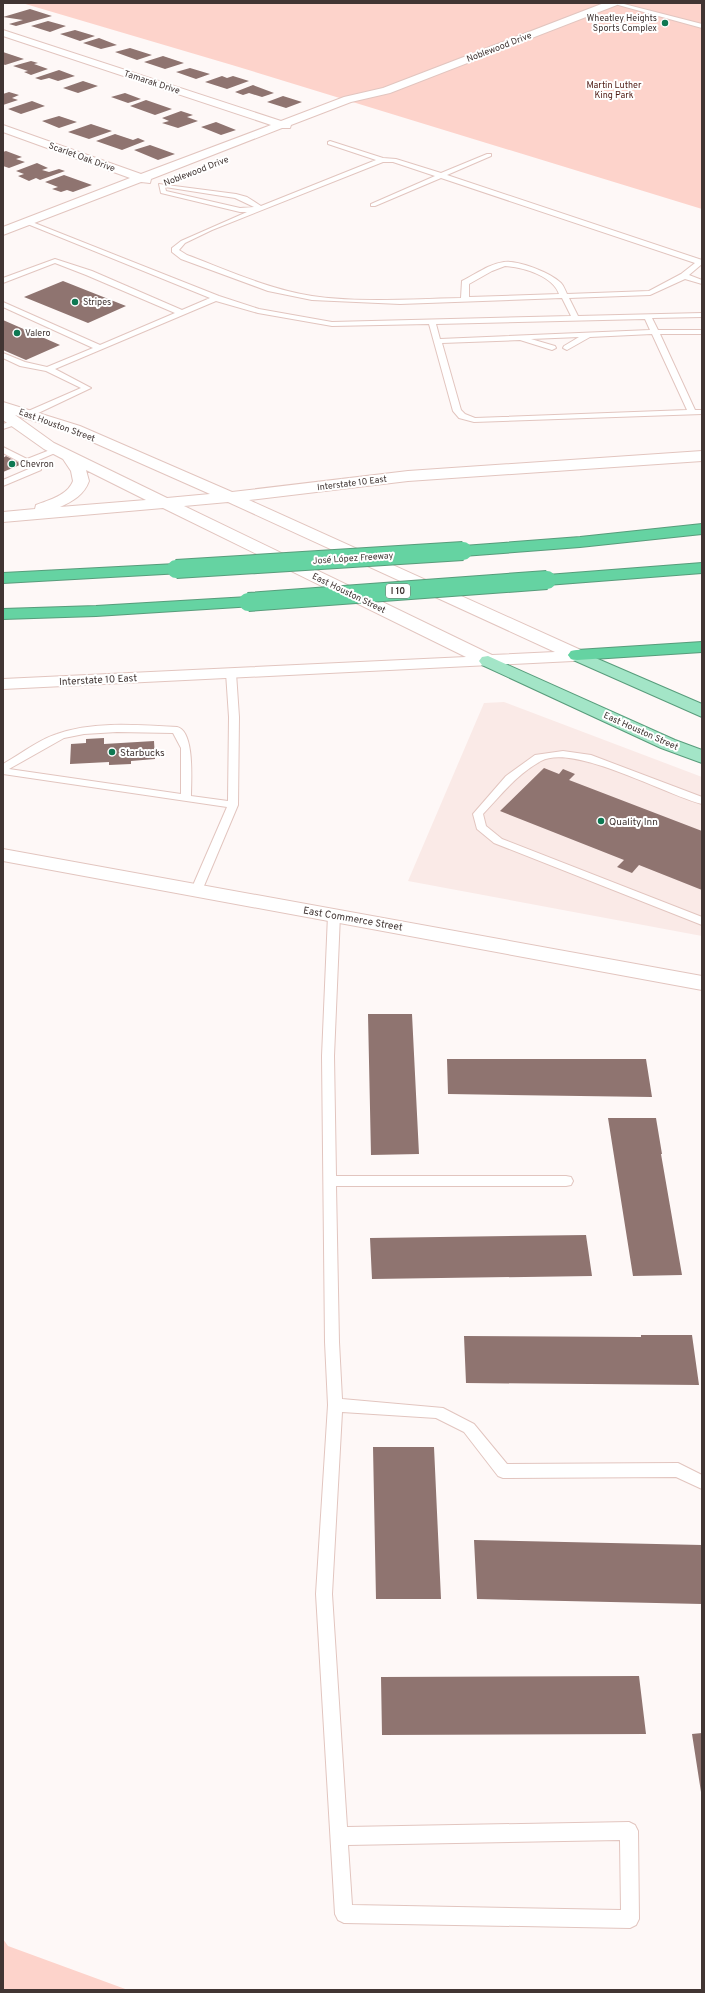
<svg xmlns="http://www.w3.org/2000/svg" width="705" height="1993" font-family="Overpass,sans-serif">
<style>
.built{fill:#faeae7}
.green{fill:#fdd3cb}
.building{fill:#8f7470}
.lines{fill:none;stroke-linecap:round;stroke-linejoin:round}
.lane-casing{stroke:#e2c5bf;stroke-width:2}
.street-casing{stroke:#e2c5bf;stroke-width:2}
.secondary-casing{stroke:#e2c5bf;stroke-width:2}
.primary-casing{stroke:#589c7b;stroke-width:2}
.highway-casing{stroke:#589c7b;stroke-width:2}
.lane{fill:#fff;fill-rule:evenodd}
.street{fill:#fff;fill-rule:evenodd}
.secondary{fill:#fff;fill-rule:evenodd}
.primary{fill:#a3e5c7;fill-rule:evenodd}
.highway{fill:#65d3a2;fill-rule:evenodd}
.highway-bridge-casing{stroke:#589c7b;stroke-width:20;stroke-linecap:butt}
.highway-bridge{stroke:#65d3a2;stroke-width:18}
.poi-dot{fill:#0d7852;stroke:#fff;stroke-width:1.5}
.labels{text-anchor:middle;stroke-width:4;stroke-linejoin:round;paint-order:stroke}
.far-poi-label{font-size:9px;fill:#413533;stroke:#fff;text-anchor:start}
.far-street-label{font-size:9px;fill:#413533;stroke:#fff}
.far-park-label{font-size:9px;fill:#4e1a13;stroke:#fff}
.shield{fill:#fff;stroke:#7a7270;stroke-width:1}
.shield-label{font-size:9px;font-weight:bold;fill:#413533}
.street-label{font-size:10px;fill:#413533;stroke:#fff}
.poi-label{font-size:10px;fill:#413533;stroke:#fff;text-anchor:start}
</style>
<rect width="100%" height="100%" fill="#fef8f7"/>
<path class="built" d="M504,702L702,777V936L408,881L484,703Z"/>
<path class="green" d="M22,3H702V209L232,65Z
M3,1939L8,1946L128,1990H3Z"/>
<path class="building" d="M30,9L52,16L16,26L9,24L23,20L3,17Z
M48,21L66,26L50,32L31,26Z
M75,30L95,36L80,41L60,34Z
M99,38L117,45L101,49L83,43Z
M130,48L152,55L137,60L115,52Z
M3,52L24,59L5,65L3,64Z
M163,56L184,63L165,69L144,62Z
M31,61L38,63L34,64L48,69L31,75L24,72L28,71L13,66Z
M190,68L210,74L196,79L176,72Z
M59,70L75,76L58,81L49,78L41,80L35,78Z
M222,76L227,78L233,76L249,81L227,89L205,82Z
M83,81L98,86L78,93L63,88Z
M253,85L274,93L262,97L249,93L243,95L235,92Z
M9,92L19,95L12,98L18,100L3,105V94Z
M125,93L141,99L128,103L111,97Z
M283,96L302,102L286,108L267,102Z
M146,100L172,109L155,115L130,106Z
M32,101L45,106L21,114L8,109Z
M181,111L193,115L187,117L198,121L178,128L162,123L169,121L162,118Z
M59,116L77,122L59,128L42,121Z
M216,122L236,130L221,135L201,127Z
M91,124L112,131L89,139L68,132Z
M115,134L133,140L138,138L145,141L122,150L96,141Z
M150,145L175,154L158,160L134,150Z
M6,151L22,157L16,159L25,162L9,168L3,166V152Z
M37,163L48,168L42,170L49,172L59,169L65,171L40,180L36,178L29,181L18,176L24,174L16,171Z
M64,175L92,185L73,192L67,190L61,192L52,189L58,187L45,182Z
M63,281L126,306L88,323L24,297Z
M3,320L60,345L26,360L3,350Z
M6,456L22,464L3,472V458Z
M104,738V744L154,741L155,759L131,761V764L109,765V762L70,764L71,744L86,743V739Z
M544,768L559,774L563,769L575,774L569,780L702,831V890L639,865L632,873L617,867L624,860L500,811Z
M368,1014H412L419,1154L371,1155Z
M447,1059H646L652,1097L448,1094Z
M608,1118H656L662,1154H661L682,1275L633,1276Z
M586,1235L592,1276L372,1279L370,1238Z
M641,1335H692L699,1385L466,1383L464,1336L641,1337Z
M373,1447H434L441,1599H376Z
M474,1540L702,1545V1604L477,1599Z
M639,1676L646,1734L382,1735L381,1677Z
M702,1733V1791L701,1792L692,1734Z"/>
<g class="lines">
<defs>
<path id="lane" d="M611,3H620L702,24V28Z
M330,141L383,158L396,159L441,173L487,154H491V156L447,175L702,260V264L689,275L702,280V284L685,279L650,295L569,298L578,316L702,313V317L652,318L658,330H702V334H660L695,410H702V414L474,422L459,418L453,411L429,324L332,326L258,313L216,301L55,369L91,388L32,416H26V412L81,388L46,371L20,366L3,358V353L25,362L47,367L93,348L3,307V302L100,345L175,313L86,275L55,263L3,283V278L55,259L92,271L182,310L210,298L25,223L24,222L27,220L219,296L259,309L332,322L571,316L562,298L400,304L312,300L268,291L181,259L172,252V248L181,241L247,212H240L161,193L159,184L236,194L247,197L261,206L376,160L328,144V142ZM383,162H393L435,176L371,204V206H375L441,178L695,263L681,274L649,291L567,294C565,290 564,286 561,283C551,273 518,260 504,262C489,264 476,274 462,281L461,298C412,299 360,303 312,296C268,289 227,270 187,255L179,250L185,243L212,230ZM165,187L235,198L254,207L240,208L166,191ZM505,266C523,267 553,276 559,294L469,297V284L492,271ZM645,319L650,330L440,339L436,324ZM652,334L687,410L475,418L465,414L461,410L442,343L520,340L552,350L556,348L555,346L531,339L579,337L564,346L563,348L567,350L590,337Z
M15,420H18V424L3,429V424Z
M3,447L27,459L55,448H61L62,450L34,462L41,466V470L3,486V480L31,468L3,453Z
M231,670L236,673L239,717L238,805L201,893L197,894L191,890L227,807L3,774V764C21,754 38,740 57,734C94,721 139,725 177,727C195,731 191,781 191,796L228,801L229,717L226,673ZM117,732L173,733L181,748V794L9,769L64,738L84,734Z
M563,751L591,755L702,797V804C666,795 573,743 541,761C517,774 501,795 483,814L486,826L502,839L702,917V925L494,843L477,829L473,814L506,776L535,755Z
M334,911L340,915L334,1056L336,1176H566L571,1177L573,1181L571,1185L566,1186H336L339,1342L342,1399L443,1408L474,1424L507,1464L678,1463L702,1475V1489L676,1477L503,1478L498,1476L464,1432L436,1418L342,1412L332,1594L347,1827L629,1822L635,1825L638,1831L639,1919L636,1925L630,1928L344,1923L338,1920L335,1914L316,1594L328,1405L325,1342L322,1056L328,915ZM620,1840L621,1910L352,1905L348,1845Z"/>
<path id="street" d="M604,3H618L617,5L390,93L351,102L291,125L290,128H282L151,179L150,183L141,182L3,235V227L130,178L3,132V125L141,174L271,125L3,36V30L281,121L344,97L383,88Z"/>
<path id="secondary" d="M3,402L80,426L232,492L408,471L702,451V461L408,481L249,500L583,651L586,655L583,659L573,661L3,689V679L466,657L163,508L3,522V512L35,509L36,505C49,500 68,495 73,481L71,471L63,459L44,449L3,420ZM15,415L70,432L210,494L167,498L54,443ZM86,470L146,500L60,507C73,501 84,495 89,481ZM228,502L555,652L492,655L184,506Z
M3,849L702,976V990L3,861Z"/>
<path id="primary" d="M577,650L702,704V717L571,659L568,655L571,651Z
M488,656L675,740L702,750V763L661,748L482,665L479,661L482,657Z"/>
<path id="highway" d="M702,524V534L580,547L463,556L457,555L455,551L457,547L463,546L580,537Z
M702,563V573L547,585L541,584L539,580L541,576L547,575Z
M176,564L182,565L184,569L182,573L3,583V573Z
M248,597L254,598L257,602L254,606L96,616L3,619V609L96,606Z
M702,642V652L577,660L571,659L568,655L571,651L577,650Z"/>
</defs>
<use href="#lane" class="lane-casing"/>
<use href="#street" class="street-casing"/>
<use href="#secondary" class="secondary-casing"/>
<use href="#primary" class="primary-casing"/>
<use href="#highway" class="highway-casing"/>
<use href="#lane" class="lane"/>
<use href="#street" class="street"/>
<use href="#secondary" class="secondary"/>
<use href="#primary" class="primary"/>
<use href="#highway" class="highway"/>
<defs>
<path id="highway-bridge" d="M176,569L463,551
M248,602L547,580"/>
</defs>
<use href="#highway-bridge" class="highway-bridge-casing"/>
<use href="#highway-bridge" class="highway-bridge"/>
</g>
<g class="poi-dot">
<circle cx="665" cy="23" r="4"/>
<circle cx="75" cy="302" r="4"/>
<circle cx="17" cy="333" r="4"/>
<circle cx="12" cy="464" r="4"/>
<circle cx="112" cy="752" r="4"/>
<circle cx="601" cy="821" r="4"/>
</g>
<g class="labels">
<g class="far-poi-label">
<text x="657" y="21" text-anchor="end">Wheatley Heights<tspan x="657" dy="10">Sports Complex</tspan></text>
<text x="83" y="305">Stripes</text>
<text x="25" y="336">Valero</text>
<text x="20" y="467">Chevron</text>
</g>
<g class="far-street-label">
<text transform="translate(499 47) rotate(-21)" y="3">Noblewood Drive</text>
<text transform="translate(152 82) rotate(18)" y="3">Tamarak Drive</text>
<text transform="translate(82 157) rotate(20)" y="3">Scarlet Oak Drive</text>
<text transform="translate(196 171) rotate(-21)" y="3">Noblewood Drive</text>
<text transform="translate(57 425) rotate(20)" y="3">East Houston Street</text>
<text transform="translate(352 483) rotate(-7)" y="3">Interstate 10 East</text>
<text transform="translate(353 558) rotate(-4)" y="3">José López Freeway</text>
<text transform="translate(349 593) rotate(26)" y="3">East Houston Street</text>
<text transform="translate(641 731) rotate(24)" y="3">East Houston Street</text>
</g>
<g class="far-park-label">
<text x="614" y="88">Martin Luther<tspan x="614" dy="10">King Park</tspan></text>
</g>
<rect class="shield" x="386" y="584" width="24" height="14" rx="3"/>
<g class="shield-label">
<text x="398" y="594">I 10</text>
</g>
<g class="street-label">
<text transform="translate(98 679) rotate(-3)" y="4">Interstate 10 East</text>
<text transform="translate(353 918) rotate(10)" y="4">East Commerce Street</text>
</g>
<g class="poi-label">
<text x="120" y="756">Starbucks</text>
<text x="609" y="825">Quality Inn</text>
</g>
</g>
<rect width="705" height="1993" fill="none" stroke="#413533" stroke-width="8"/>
</svg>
